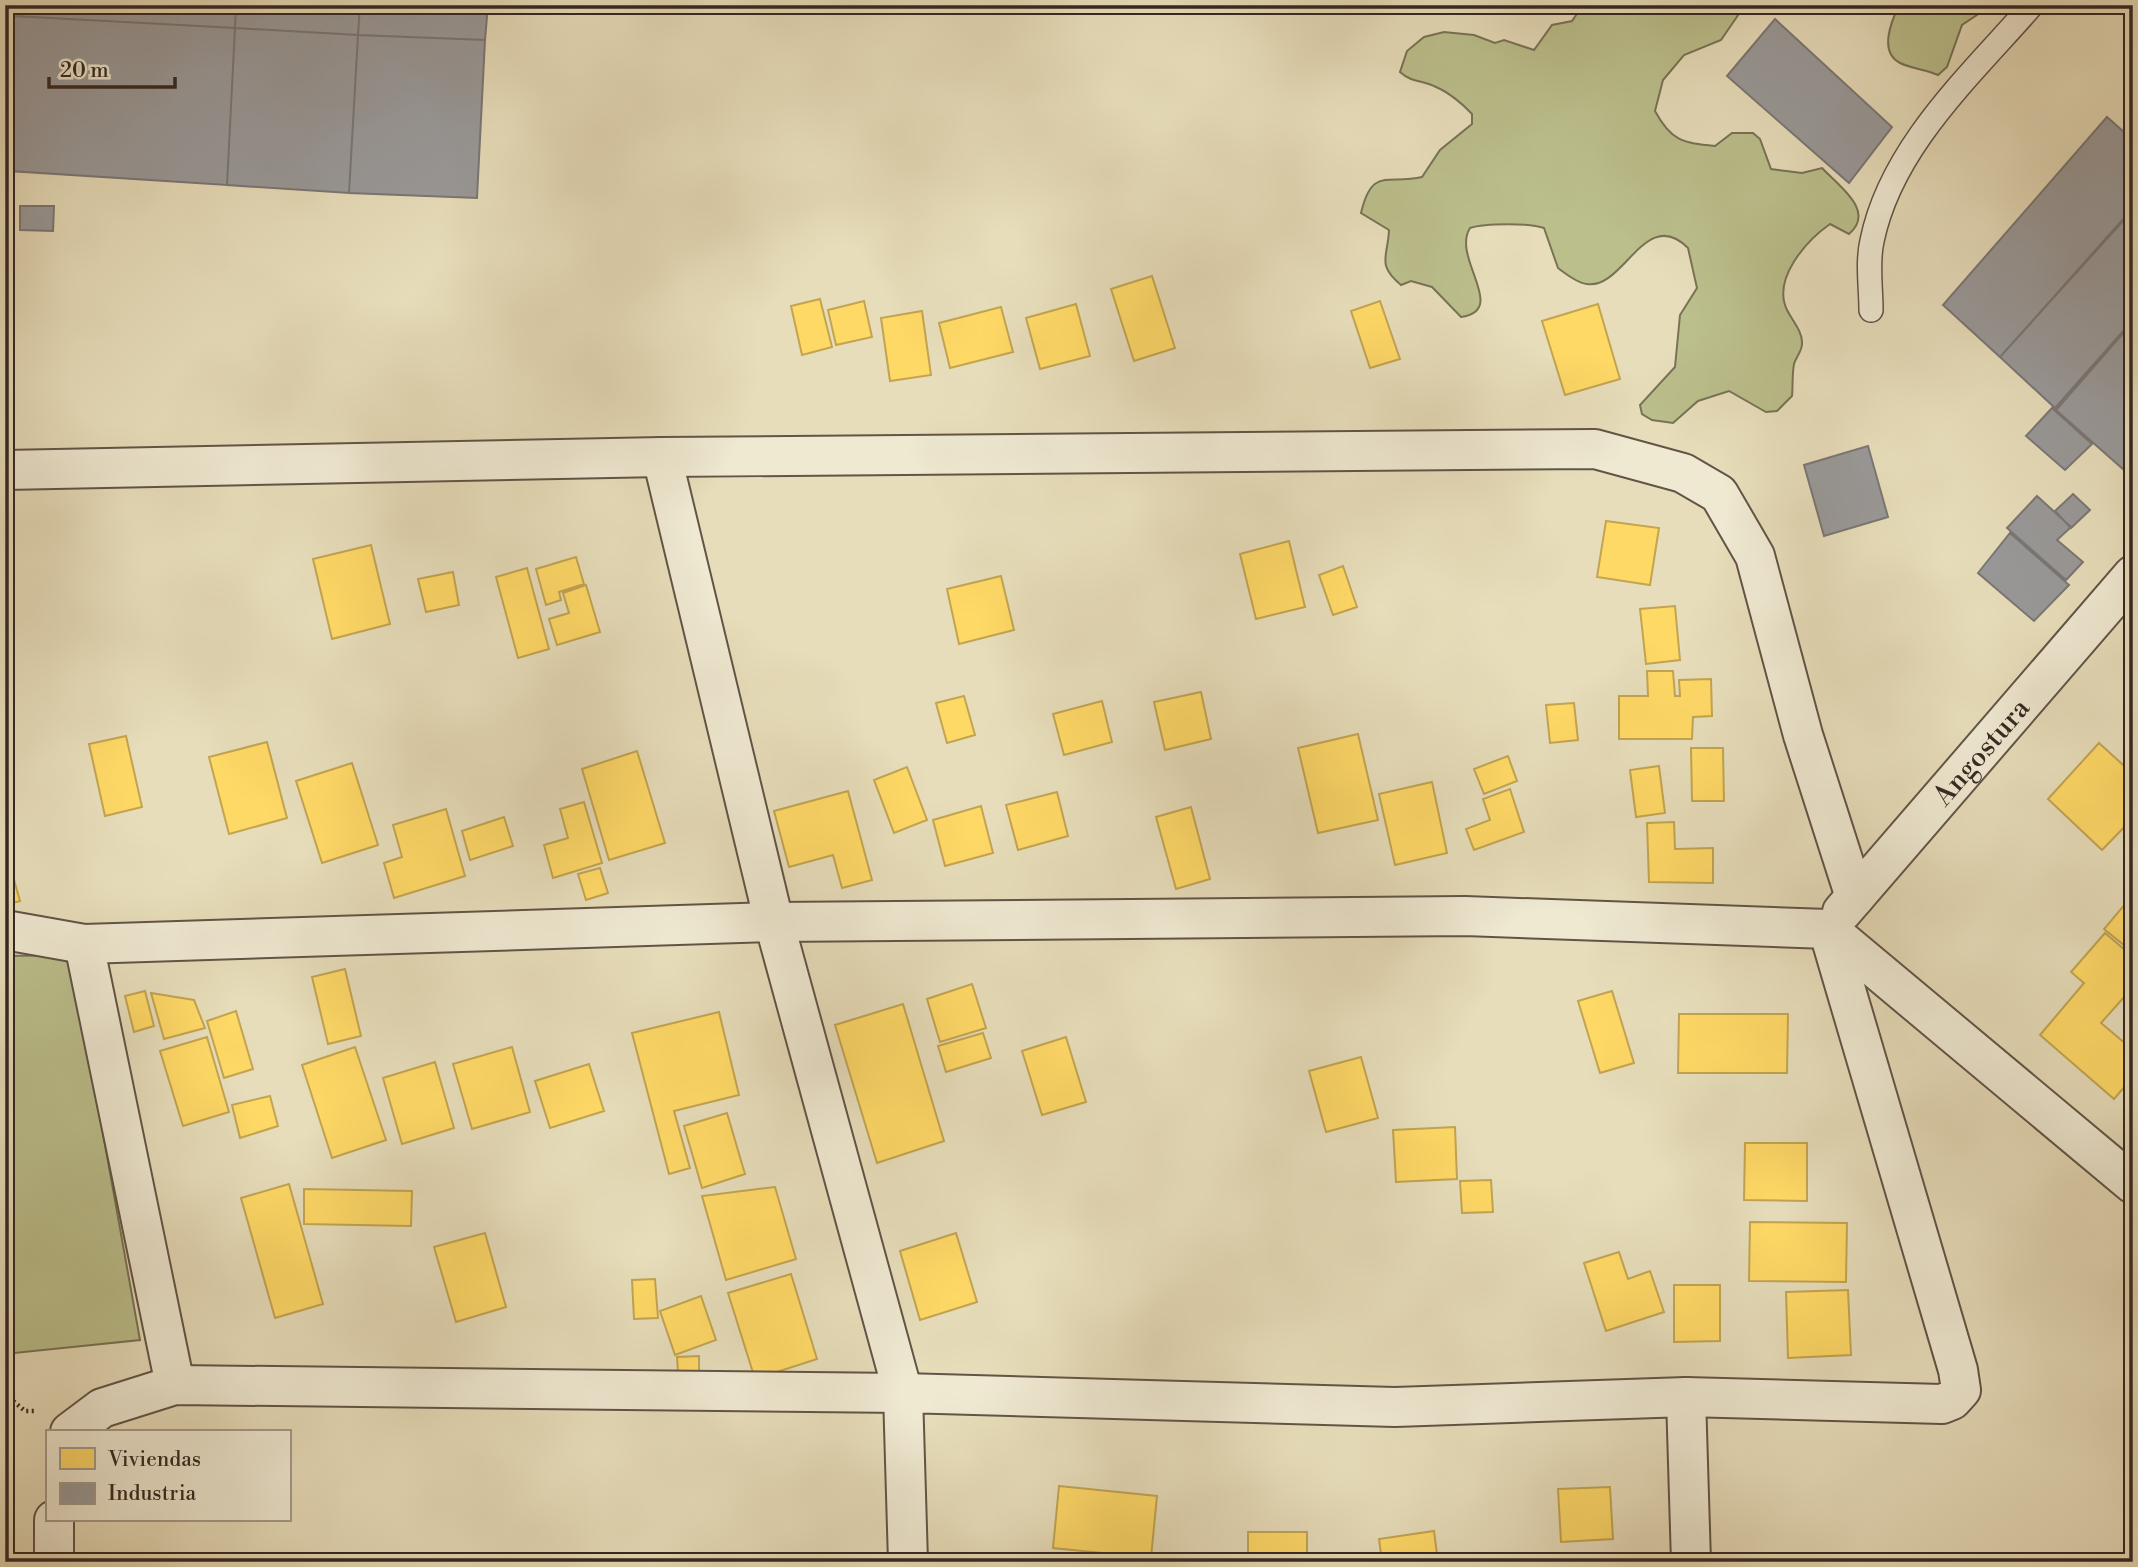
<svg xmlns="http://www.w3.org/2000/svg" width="2138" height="1567" font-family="'Libre Bodoni',serif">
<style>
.green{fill:#bbbf8c;stroke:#787356;stroke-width:2}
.homes{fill:#ffd966;stroke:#c2a451;stroke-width:2}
.industry{fill:#999;stroke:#7b7775;stroke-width:2}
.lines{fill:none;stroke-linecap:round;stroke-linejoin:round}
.lane-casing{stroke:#625447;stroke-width:26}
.street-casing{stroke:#625447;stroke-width:42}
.path{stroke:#352721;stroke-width:4.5;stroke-dasharray:2 3.5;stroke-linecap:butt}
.lane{stroke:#efe9d2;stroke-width:23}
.street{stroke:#efe9d2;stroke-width:38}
.labels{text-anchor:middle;stroke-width:7;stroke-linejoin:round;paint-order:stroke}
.street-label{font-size:28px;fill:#352721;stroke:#efe9d2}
</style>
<rect width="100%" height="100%" fill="#e7ddba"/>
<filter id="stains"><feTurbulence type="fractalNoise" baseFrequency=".00286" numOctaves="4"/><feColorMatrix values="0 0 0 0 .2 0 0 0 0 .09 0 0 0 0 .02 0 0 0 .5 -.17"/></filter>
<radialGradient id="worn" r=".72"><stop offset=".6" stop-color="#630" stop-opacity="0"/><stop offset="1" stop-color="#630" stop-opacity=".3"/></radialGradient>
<path class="green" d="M1583,5H1745L1721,40L1684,55L1663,80L1655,111C1671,141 1683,143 1715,146L1732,133H1753L1760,139L1771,169L1802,173L1822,168C1839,186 1876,211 1849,234L1830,224C1806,241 1772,279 1787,310C1792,320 1803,332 1802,344C1802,351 1796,357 1794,364C1792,374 1793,386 1792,396L1777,411L1766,412L1729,391L1698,401L1673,423L1652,420L1642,414L1640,405L1675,367L1680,315L1697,288L1688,248C1645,205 1624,290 1587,284C1577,283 1566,274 1558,268L1544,228C1530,223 1485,223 1470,228C1451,258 1509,310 1461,317L1432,287L1411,281L1401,285C1376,264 1388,257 1389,230L1361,213C1372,166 1388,185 1422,177L1440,150L1472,124V114C1463,104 1448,92 1436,87C1423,80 1412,83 1400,72L1407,51L1424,37L1444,32L1474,35L1495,43L1504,40L1534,50L1552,25L1572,21Z
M1899,5H1992L1962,25L1947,67L1938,75C1926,70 1910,68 1900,63C1878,52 1892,20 1899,5Z
M71,955L140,1340L5,1354V956Z"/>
<path class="homes" d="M1152,276L1175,348L1134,361L1111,289Z
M820,299L832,347L802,355L791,306Z
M864,301L872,337L836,345L828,310Z
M1380,301L1400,359L1370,368L1351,311Z
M1076,304L1090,356L1040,369L1026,318Z
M1598,304L1620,379L1565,395L1542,321Z
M1001,307L1013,352L950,368L939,323Z
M922,311L931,375L890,381L881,318Z
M1606,521L1659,528L1650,585L1597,577Z
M1289,541L1305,607L1256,619L1240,554Z
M371,545L390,624L332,639L313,559Z
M576,557L584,584L559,592L561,600L546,605L536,569Z
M1343,566L1357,607L1333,615L1319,575Z
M527,568L549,649L518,658L496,577Z
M453,572L459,605L426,612L418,579Z
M1001,576L1014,630L959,644L947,589Z
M586,585L600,632L557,645L549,619L569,613L563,593Z
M1675,606L1680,660L1646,664L1640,609Z
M1647,671H1673L1675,696H1680L1679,680L1711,679L1712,716L1693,717L1692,739H1619V696H1648Z
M1201,692L1211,739L1165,750L1154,702Z
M964,696L975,735L947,743L936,703Z
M1102,701L1112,742L1064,755L1053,714Z
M1574,703L1578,740L1550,743L1546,705Z
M1358,734L1378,820L1318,833L1298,748Z
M126,736L142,807L105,816L89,744Z
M267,742L287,818L229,834L209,757Z
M2099,743L2133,774V818L2102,850L2048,799Z
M1691,748H1723L1724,801H1692Z
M637,751L665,843L609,860L582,769Z
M1508,756L1517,781L1484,794L1474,769Z
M352,763L378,845L322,863L296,781Z
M1659,766L1665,813L1636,817L1630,770Z
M907,767L927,820L894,833L874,780Z
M1432,782L1447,853L1395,865L1379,794Z
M1510,789L1524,832L1474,850L1466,829L1490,820L1483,799Z
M848,791L872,880L842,888L833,855L789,867L774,811Z
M1057,792L1068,836L1018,850L1006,805Z
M584,802L602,863L553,878L544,845L568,838L560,809Z
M981,806L993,853L945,866L933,820Z
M1191,807L1210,879L1176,889L1156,817Z
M446,809L465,876L394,898L384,863L402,857L393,825Z
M504,817L513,846L470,860L462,831Z
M1674,822L1675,849L1713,848V883L1649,882L1647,823Z
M5,848L20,901L5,905Z
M600,868L608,893L586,900L578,874Z
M2131,897L2133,937L2125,946L2104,929Z
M2105,933L2125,950L2133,941V987L2101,1023L2126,1044L2133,1036V1077L2114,1099L2040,1035L2084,983L2071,972Z
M345,969L361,1036L328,1044L312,977Z
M972,984L986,1028L940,1042L927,999Z
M145,991L154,1026L134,1032L125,996Z
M1612,991L1634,1063L1600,1073L1578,1001Z
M151,993L194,1000L205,1028L164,1039Z
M903,1004L944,1141L877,1163L835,1025Z
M236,1011L253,1069L224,1078L207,1021Z
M719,1012L739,1095L674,1111L690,1168L669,1174L632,1033Z
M1679,1014H1788L1787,1073H1678Z
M983,1033L991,1058L946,1072L938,1046Z
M207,1037L229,1112L183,1126L160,1051Z
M1066,1037L1086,1102L1042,1115L1022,1051Z
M355,1047L386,1140L332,1158L302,1065Z
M512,1047L530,1112L472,1129L453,1064Z
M1361,1057L1378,1118L1326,1132L1309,1071Z
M435,1062L454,1128L402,1144L383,1078Z
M589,1064L604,1111L550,1128L535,1081Z
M270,1096L278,1126L240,1138L232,1105Z
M727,1113L745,1174L702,1188L684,1126Z
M1455,1127L1457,1179L1396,1182L1393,1130Z
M1745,1143H1807V1201L1744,1200Z
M1491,1180L1493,1212L1462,1213L1460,1181Z
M289,1184L323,1304L275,1318L241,1198Z
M775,1187L796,1259L726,1280L702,1196Z
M304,1189L412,1191L411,1226L304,1224Z
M1750,1222L1847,1223L1846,1282L1749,1281Z
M485,1233L506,1307L456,1322L434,1247Z
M956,1233L977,1302L920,1320L900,1251Z
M1619,1252L1628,1279L1650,1271L1664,1312L1606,1331L1584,1263Z
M791,1274L817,1359L755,1379L728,1293Z
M655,1279L658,1318L634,1319L632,1280Z
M1674,1285H1720V1341L1674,1342Z
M1848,1290L1851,1355L1788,1358L1786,1292Z
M701,1296L716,1340L675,1355L660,1311Z
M699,1356V1372L678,1373L677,1357Z
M1059,1486L1157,1496L1151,1558L1053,1548Z
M1610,1487L1613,1539L1561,1542L1558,1489Z
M1434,1531L1438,1562H1382L1379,1539Z
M1248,1532H1307V1562H1248Z
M769,1555L831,1556V1562H769Z"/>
<path class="industry" d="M14,5H236L235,28L14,16Z
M236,5H360L358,35L235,28Z
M360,5H488L485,40L358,35Z
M14,16L235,28L227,185L9,171Z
M1775,19L1892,127L1849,183L1727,76Z
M235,28L358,35L349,193L227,185Z
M358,35L485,40L477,198L349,193Z
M5,70H11L10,126H5Z
M2107,117L2133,140V208L2000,357L1943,305Z
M20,206H54L53,231L20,230Z
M2133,210V320L2055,408L2000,357Z
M2133,322V478L2056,410Z
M2052,408L2092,444L2065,470L2026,436Z
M1868,446L1888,517L1824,536L1804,465Z
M2073,494L2090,510L2071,528L2055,511Z
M2037,496L2071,527L2057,540L2083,562L2066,580L2007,528Z
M2010,533L2069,585L2034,621L1978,573Z"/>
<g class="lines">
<defs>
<path id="lane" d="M1871,310C1871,288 1867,262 1872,241C1891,147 1971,75 2032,5"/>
<g id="street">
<path d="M5,470L662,457L1595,449L1683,473L1719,494L1755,556L1803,735L1855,897"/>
<path id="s1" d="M1842,912L2133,575"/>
<path d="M5,930L84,944L774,922L1465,916L1828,929L2133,1184"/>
<path d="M84,944L175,1385"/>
<path d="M1686,1397L1942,1404L1952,1400L1961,1390L1958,1370L1828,929"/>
<path d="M70,1432L102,1408L175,1385L903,1393L774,922L662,457"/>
<path d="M54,1562V1520"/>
<path d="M908,1562L903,1393L1395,1407L1686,1397L1691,1562"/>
</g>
</defs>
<use href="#lane" class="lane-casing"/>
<use href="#street" class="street-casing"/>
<path class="path" d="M5,1394L25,1411H35"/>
<use href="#lane" class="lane"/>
<use href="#street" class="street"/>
</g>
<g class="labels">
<g class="street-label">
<text dy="10" stroke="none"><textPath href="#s1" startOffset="212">Angostura</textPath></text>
</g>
</g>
<rect width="2138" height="1567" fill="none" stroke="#e7ddba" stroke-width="28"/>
<rect x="7" y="7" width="2124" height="1553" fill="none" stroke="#352721" stroke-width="3.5"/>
<rect x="14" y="14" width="2110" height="1539" fill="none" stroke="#352721" stroke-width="2"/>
<rect x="46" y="1430" width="245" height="91" fill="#efe9d2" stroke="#a59b8b" stroke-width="2"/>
<rect x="60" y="1448" width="35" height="21" fill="#ffd966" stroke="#a59b8b" stroke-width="2"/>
<text x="108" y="1466" font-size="21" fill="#352721">Viviendas</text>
<rect x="60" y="1483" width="35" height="21" fill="#999999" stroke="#a59b8b" stroke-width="2"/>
<text x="108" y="1500" font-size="21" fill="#352721">Industria</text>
<path d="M49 77v10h126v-10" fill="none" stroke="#352721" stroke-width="3.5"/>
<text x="60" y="77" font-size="21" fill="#352721" stroke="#efe9d2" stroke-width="5" paint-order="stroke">20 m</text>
<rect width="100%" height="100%" filter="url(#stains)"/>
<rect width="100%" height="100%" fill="url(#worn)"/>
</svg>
